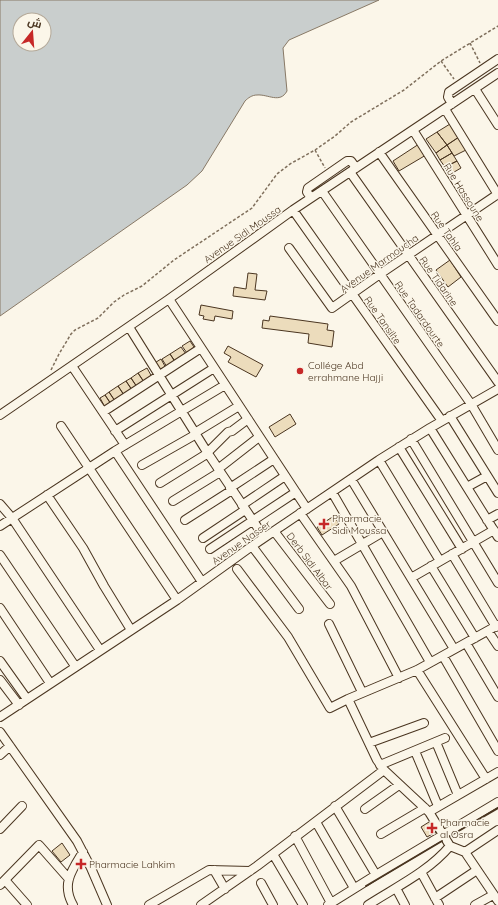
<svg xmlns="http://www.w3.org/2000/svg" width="498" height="905" font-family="Quicksand,Cairo,sans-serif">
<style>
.water{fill:#c9cecd;stroke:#887966;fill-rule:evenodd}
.building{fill:#ecdcbc;stroke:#4a3520}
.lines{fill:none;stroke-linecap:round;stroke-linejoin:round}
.minor-casing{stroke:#4a3520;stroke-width:10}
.path{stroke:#7f6f5c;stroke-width:1.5;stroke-dasharray:3 2;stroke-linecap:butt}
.minor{stroke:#fbf6e9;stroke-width:8}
.wall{stroke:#4a3520;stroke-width:2}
.poi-dot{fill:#c62828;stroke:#fbf6e9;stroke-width:1.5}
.labels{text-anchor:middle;stroke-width:3;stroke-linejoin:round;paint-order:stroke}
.street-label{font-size:10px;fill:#4a3520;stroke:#fbf6e9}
.poi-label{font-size:10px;fill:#4a3520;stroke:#fbf6e9;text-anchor:start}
</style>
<rect width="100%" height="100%" fill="#fbf6e9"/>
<path class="water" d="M0,0H379L289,40L283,48L287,91C280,104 268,94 257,95C252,95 248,98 245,101L202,171L187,185L0,316ZM20,20H44V44H20Z"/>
<path class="building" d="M450,124L459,137L447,145L437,132Z
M437,132L447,145L436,153L426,139Z
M459,137L468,149L454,156L447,145Z
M419,144L426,155L399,171L393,161Z
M447,145L452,153L440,160L436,153Z
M452,153L457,161L445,167L440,160Z
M457,161L461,168L449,175L445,167Z
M450,260L461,277L448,287L436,270Z
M248,273L257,274L255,290L267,291L265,300L233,296L234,287L246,289Z
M201,305L233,311L232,319L215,316L214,321L203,319L204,316L199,315Z
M270,316L328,324L327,330L334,331L332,347L308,343L309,334L262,328L263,320L269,321Z
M190,341L194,347L187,353L182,346Z
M228,346L263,365L256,377L228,362L231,357L224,353Z
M181,347L186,354L175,361L170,354Z
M170,354L175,362L167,367L162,359Z
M161,359L166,368L159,373L153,364Z
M147,368L152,377L144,382L138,373Z
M138,373L144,382L137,387L131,378Z
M131,378L137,387L132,390L126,381Z
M126,381L132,390L124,395L118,386Z
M118,386L124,395L115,401L109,392Z
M109,392L115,401L111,404L105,395Z
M105,395L111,404L105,407L100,398Z
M290,414L296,424L275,437L269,427Z
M334,516L339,524L322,535L317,527Z
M429,822L436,832L427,837L421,827Z
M62,843L70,855L61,862L52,851Z"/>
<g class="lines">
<defs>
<path id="minor" d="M475,89L498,125
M452,104L448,97L449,92L498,59
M445,109L498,195
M413,130L498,265
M379,152L498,321
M350,172L498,382
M322,191L471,404L498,450
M311,198L307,192L308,188L347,161H351L356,168
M293,210L442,421
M289,248L332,308L380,274L498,194
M169,299L307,509
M129,327L207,452L264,537
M72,366L125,445
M103,412L201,348
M0,415L169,299L293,210L498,73
M450,416L498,493
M61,426L177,600
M430,428L498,537
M115,431L214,368
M411,439L498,583
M399,447L462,549
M115,451L202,582
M379,460L440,561
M142,465L193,436L198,431L239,406
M218,469L259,437
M351,479L454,649
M160,483L205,455L228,432L232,431L248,419
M467,487L487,476
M230,488L274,459
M332,492L430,662
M47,495L83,548L104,586L131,630
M173,501L220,472
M0,504L12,518L100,650
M242,505L285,476
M300,513L351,586L399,678
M185,520L232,490
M487,520L498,514
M0,526L115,451L225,385
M274,531L330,604
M203,538L245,510
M252,546L299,609
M210,549L296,492
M452,554L496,627
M0,555L75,666
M334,561L383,532
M431,566L475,638
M237,569L288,637L330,708L348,699L377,760L384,770L429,812L450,846L465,852L498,901
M411,578L494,530
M0,608L50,683
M329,624L362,692
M488,631L498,646
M466,643L498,697
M443,656L498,751
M0,661L27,699
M417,670L486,779
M0,680L19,705
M348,699L417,670L498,625
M0,717L177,600L252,546L379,460L430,428L498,389
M0,732L77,841L91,868L107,905
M436,742L458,795
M369,743L424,723
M415,751L438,806
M0,755L10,746
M380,765L445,738
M335,806L376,875
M365,809L399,785
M429,812L498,772
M316,822L354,888
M0,829L22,806
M381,834L425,808
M295,836L331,903V905
M465,852L498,830
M273,854L303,905
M214,870L225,889
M421,872L439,905
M5,880L27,905
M261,883L273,905
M0,885L39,845L69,879
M396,888L405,905
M435,898L477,870
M73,905C61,884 72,870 83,852
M149,905L209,870L250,871
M201,905L257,866L384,770
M328,905L376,875L498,802
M368,905C396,887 428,872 450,846
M475,905L493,895"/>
</defs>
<use href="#minor" class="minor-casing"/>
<path class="path" d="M470,43L480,63
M441,61L454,79
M315,150L325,168
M51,370L59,354L71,334L75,330L98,318L114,302L124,295L142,286L174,260L252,208L277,174L290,164L315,150L335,136L351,122L404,90L441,61L498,26"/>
<use href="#minor" class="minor"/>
<path class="wall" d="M450,836L498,808
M366,886L442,841"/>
</g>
<g class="poi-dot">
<circle cx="300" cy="371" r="4"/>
<path d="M322 518h4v4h4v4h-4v4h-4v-4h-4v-4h4z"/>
<path d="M430 822h4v4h4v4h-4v4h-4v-4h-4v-4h4z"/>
<path d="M79 858h4v4h4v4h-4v4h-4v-4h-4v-4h4z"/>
</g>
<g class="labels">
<g class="street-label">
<text transform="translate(464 192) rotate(58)" y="4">Rue Hassoune</text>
<text transform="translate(447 231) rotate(55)" y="4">Rue Tahla</text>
<text transform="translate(242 234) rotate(-35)" y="4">Avenue Sidi Moussa</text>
<text transform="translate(379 263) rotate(-35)" y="4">Avenue Marmoucha</text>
<text transform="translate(439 281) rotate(55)" y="4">Rue Tidarine</text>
<text transform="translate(420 314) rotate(55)" y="4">Rue Tadardourte</text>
<text transform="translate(383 320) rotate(55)" y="4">Rue Tansilte</text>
<text transform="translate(241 542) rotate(-35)" y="4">Avenue Nasser</text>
<text transform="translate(310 561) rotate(53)" y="4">Derb Sidi Albar</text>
</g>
<g class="poi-label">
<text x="308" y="369">Collége Abd<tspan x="308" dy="12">errahmane Hajji</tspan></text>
<text x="332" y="522">Pharmacie<tspan x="332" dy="12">Sidi Moussa</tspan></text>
<text x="440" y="826">Pharmacie<tspan x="440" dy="12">al Osra</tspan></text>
<text x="89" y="868">Pharmacie Lahkim</text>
</g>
</g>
<g transform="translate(32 32) rotate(17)"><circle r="19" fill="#fbf6e9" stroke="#b4a999"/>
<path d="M0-3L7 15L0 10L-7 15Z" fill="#c62828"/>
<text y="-6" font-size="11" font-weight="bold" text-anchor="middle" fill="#4a3520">ش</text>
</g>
</svg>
